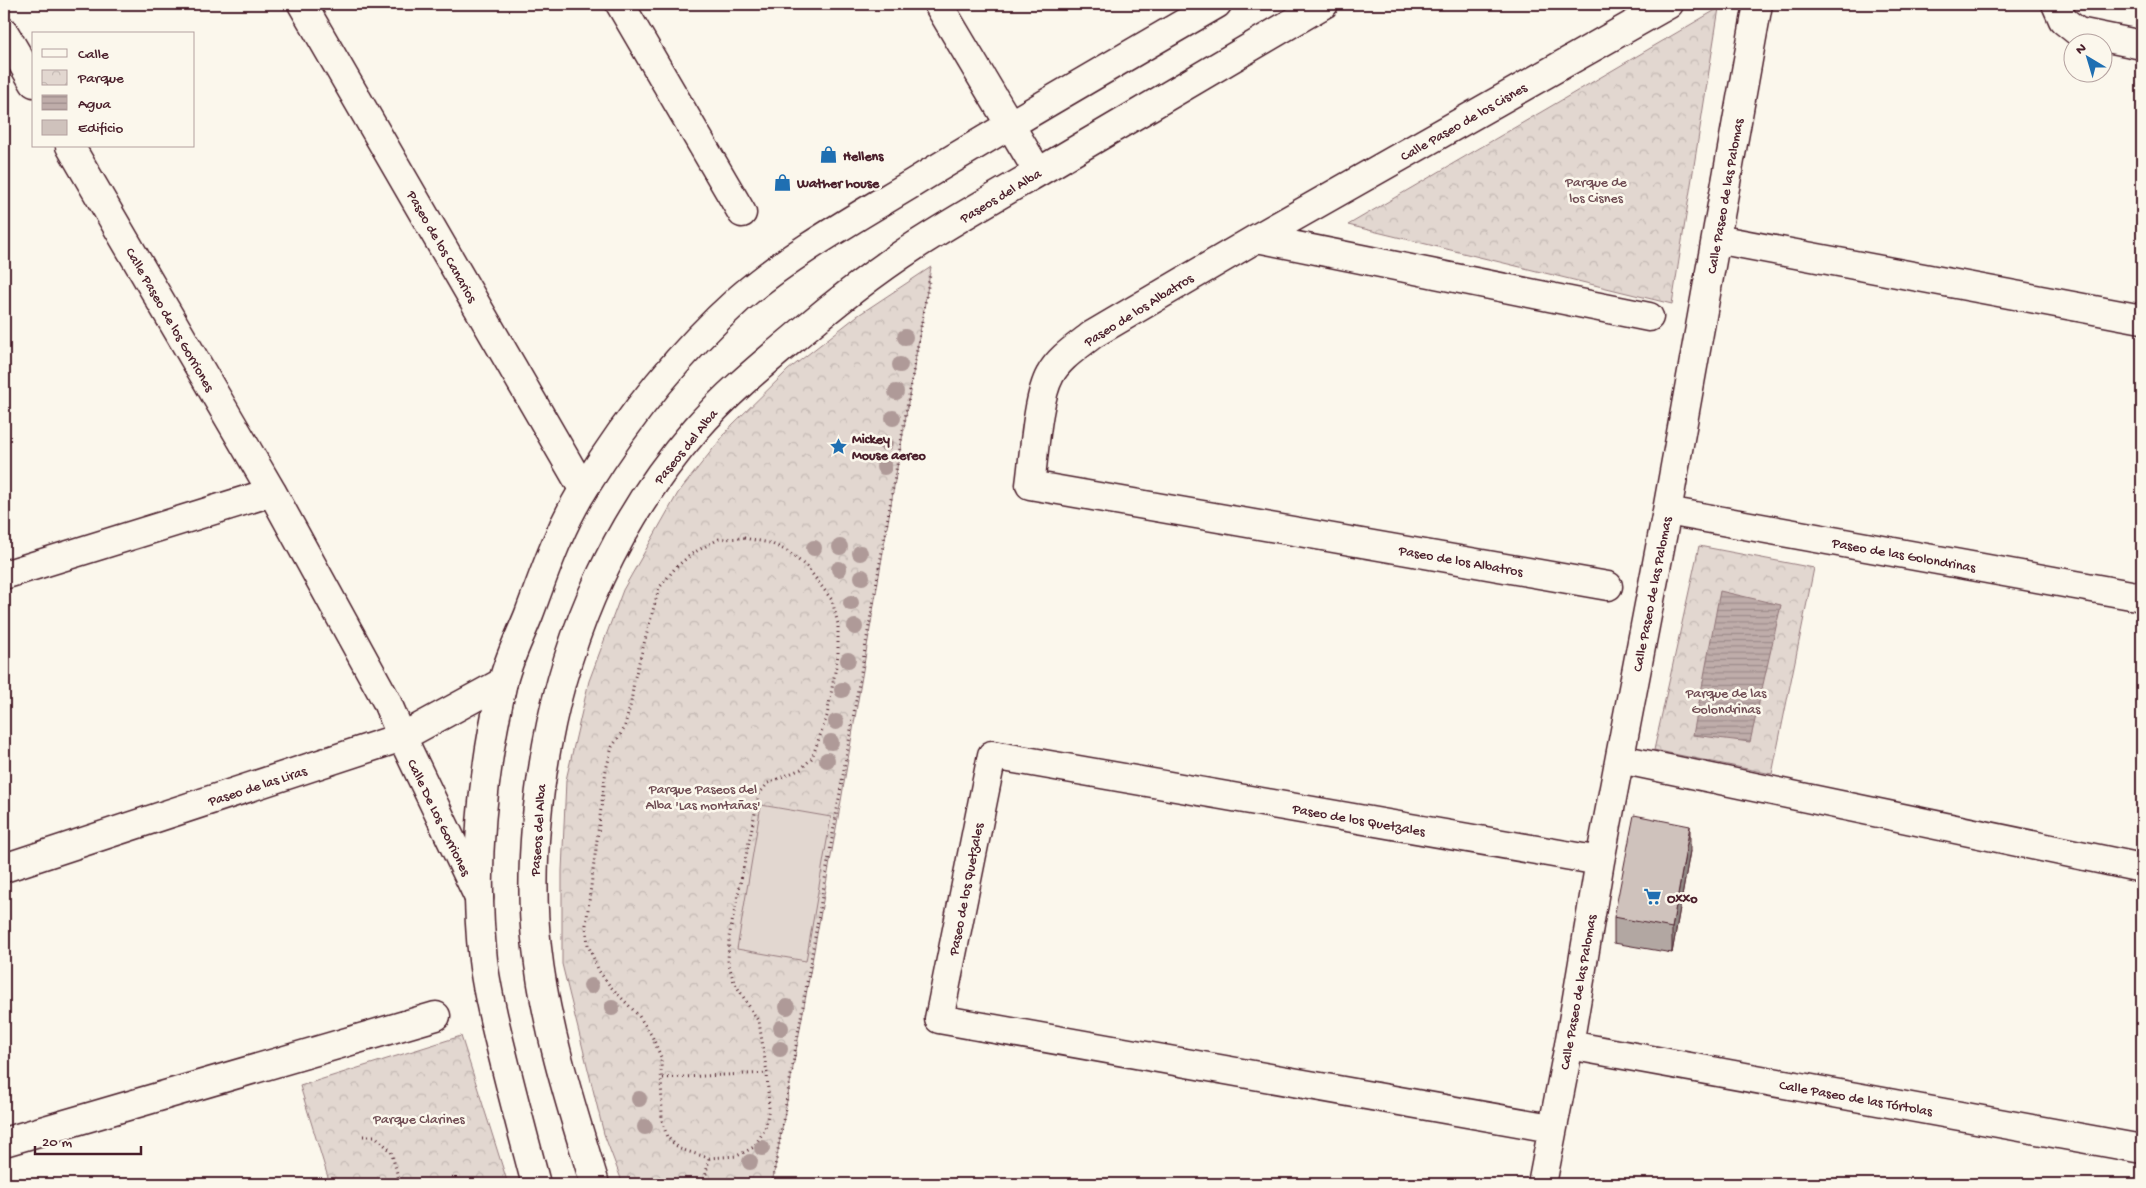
<svg xmlns="http://www.w3.org/2000/svg" width="2146" height="1188" font-family="'Gochi Hand',sans-serif">
<style>
.park{fill:url(#park-crowns);stroke:#967b7e}
.pitch{fill:#e2d7d0;stroke:#967b7e}
.water{fill:url(#water-rules);stroke:#907477}
.lines{fill:none;stroke-linecap:round;stroke-linejoin:round}
.street-casing{stroke:#4a1f2b;stroke-width:31}
.secondary-casing{stroke:#4a1f2b;stroke-width:31}
.path{stroke:#4a1f2b;stroke-width:3;stroke-dasharray:1 4;stroke-linecap:butt}
.street{stroke:#fbf7ec;stroke-width:28}
.secondary{stroke:#fbf7ec;stroke-width:28}
.tree{fill:#af9a98}
.wall{fill:#b2a7a2;stroke:#4a1f2b}
.shaded-wall{fill:#918884;stroke:#4a1f2b}
.building{fill:#cfc2bc;stroke:#4a1f2b}
.labels{text-anchor:middle;stroke-width:5;stroke-linejoin:round;paint-order:stroke}
.street-label{font-size:14px;fill:#4a1f2b;stroke:#fbf7ec}
.poi-label{font-size:14px;font-weight:bold;fill:#4a1f2b;stroke:#fbf7ec;text-anchor:start}
.park-label{font-size:14px;fill:#704d54;stroke:#fbf7ec}
</style>
<defs>
<pattern id="park-crowns" width="20" height="18" patternUnits="userSpaceOnUse" patternTransform="scale(1.25)"><rect width="20" height="18" fill="#e2d7d0"/><path d="M2 6a3 3 0 1 1 6 0M12 15a3 3 0 1 1 6 0" fill="none" stroke="#c3b8b3"/></pattern>
<pattern id="water-rules" width="6" height="5" patternUnits="userSpaceOnUse" patternTransform="scale(1.25)"><rect width="6" height="5" fill="#bfadaa"/><path d="M0 2.5h6" fill="none" stroke="#9d8c8b"/></pattern>
</defs>
<rect width="100%" height="100%" fill="#fbf7ec"/>
<filter id="ink" filterUnits="userSpaceOnUse"><feTurbulence type="fractalNoise" baseFrequency=".02" numOctaves="2"/><feDisplacementMap in="SourceGraphic" scale="10" xChannelSelector="R" yChannelSelector="G"/><feConvolveMatrix kernelMatrix="1 2 1 2 8 2 1 2 1" color-interpolation-filters="sRGB"/></filter>
<g filter="url(#ink)">
<path class="park" d="M1719,8L1672,304L1348,225Z
M931,267L841,801L772,1184H623L604,1134L562,964V871L566,780L589,681L623,590L678,493L732,425L788,370L857,316Z
M1699,546L1814,568L1772,774L1654,750Z
M461,1036L508,1184H330L300,1086Z"/>
<path class="pitch" d="M761,805L831,817L806,961L737,949Z"/>
<path class="water" d="M1720,591L1781,605L1750,742L1693,735Z"/>
<g class="lines">
<defs>
<path id="street" d="M302,4L583,489
M620,4L742,213
M938,4L1038,172
M2056,4L2063,20L2078,32L2142,45
M4,32L34,83
M70,146L272,492L386,700L402,737L479,898
M1257,238L1649,317
M1716,239L2142,319
M1667,511L2142,597
M4,575L272,492
M1608,586L1030,485C1034,457 1037,398 1050,375C1059,358 1077,347 1092,335L1257,238L1669,4
M1620,759L2142,868
M4,868L402,737L503,682
M1569,1045L2142,1149
M1551,1128L939,1019L992,755L1600,861
M4,1142L436,1016
M1542,1184L1569,1045L1600,861L1667,511L1758,4"/>
<path id="secondary" d="M536,1184C523,1135 510,1085 498,1036C492,1011 486,986 483,960C473,869 482,775 502,686C507,661 520,637 529,614C545,571 560,526 585,487C627,419 680,352 740,298C789,255 857,217 913,183C1013,122 1115,63 1217,4
M595,1184C571,1106 546,1029 537,948C529,881 535,812 547,745C568,629 618,519 696,429C728,392 768,360 806,328C845,295 888,262 932,235C972,210 1013,187 1054,163C1144,110 1234,57 1324,4"/>
</defs>
<use href="#street" class="street-casing"/>
<use href="#secondary" class="secondary-casing"/>
<path class="path" d="M744,538L770,543L787,551L807,567L832,600L838,624V655L827,716L812,758L801,769L768,783L759,794L729,937L728,962L734,982L759,1022L767,1073L769,1108L765,1129L754,1147L737,1156L709,1158L680,1149L667,1137L662,1120L661,1057L652,1036L639,1016L610,986L599,971L588,945L586,925L606,770L612,747L624,729L631,703L634,681L659,588L676,567L693,553L719,539Z
M663,1078L767,1073
M363,1136H375L391,1151L400,1184
M704,1184L709,1158
M772,1184L930,275"/>
<use href="#street" class="street"/>
<use href="#secondary" class="secondary"/>
</g>
<g class="tree">
<circle cx="905" cy="337" r="8"/>
<circle cx="900" cy="365" r="8"/>
<circle cx="896" cy="392" r="8"/>
<circle cx="893" cy="418" r="8"/>
<circle cx="885" cy="443" r="8"/>
<circle cx="884" cy="467" r="8"/>
<circle cx="840" cy="547" r="8"/>
<circle cx="814" cy="548" r="8"/>
<circle cx="860" cy="553" r="8"/>
<circle cx="839" cy="569" r="8"/>
<circle cx="862" cy="577" r="8"/>
<circle cx="851" cy="603" r="8"/>
<circle cx="855" cy="627" r="8"/>
<circle cx="848" cy="660" r="8"/>
<circle cx="842" cy="690" r="8"/>
<circle cx="836" cy="722" r="8"/>
<circle cx="831" cy="742" r="8"/>
<circle cx="827" cy="760" r="8"/>
<circle cx="591" cy="986" r="8"/>
<circle cx="787" cy="1007" r="8"/>
<circle cx="612" cy="1008" r="8"/>
<circle cx="781" cy="1028" r="8"/>
<circle cx="780" cy="1049" r="8"/>
<circle cx="639" cy="1099" r="8"/>
<circle cx="645" cy="1127" r="8"/>
<circle cx="762" cy="1148" r="8"/>
<circle cx="750" cy="1162" r="8"/>
</g>
<path class="wall" d="M1690,851L1672,953L1614,943V917Z"/>
<path class="shaded-wall" d="M1690,826V851L1672,953V928Z"/>
<path class="building" d="M1634,815L1690,826L1672,928L1614,917Z"/>
</g>
<defs>
<symbol id="shop-bare" viewBox="-9 -9 18 18"><path d="M-5-2.5h2.3a2.7 3.5 0 0 1 5.4 0H5L5.5 6h-11ZM-1.5-2.5h3a1.5 2.3 0 0 0-3 0Z" fill="#1f6fb2" stroke="#fbf7ec" stroke-width="2.5" paint-order="stroke"/></symbol>
<symbol id="sight-bare" viewBox="-9 -9 18 18"><path d="M0-6L1.8-2.2L6-1.7L2.9 1.2L3.7 5.4L0 3.3L-3.7 5.4L-2.9 1.2L-6-1.7L-1.8-2.2Z" fill="#1f6fb2" stroke="#fbf7ec" stroke-width="2.5" paint-order="stroke"/></symbol>
<symbol id="supermarket-bare" viewBox="-9 -9 18 18"><path d="M-6-5.5h2.5l.6 2H6L4.5 2H-2.5L-4.4-4H-6ZM-1.5 3.2a1.3 1.3 0 1 0 .1 0ZM3 3.2a1.3 1.3 0 1 0 .1 0Z" fill="#1f6fb2" stroke="#fbf7ec" stroke-width="2.5" paint-order="stroke"/></symbol>
</defs>
<g fill-rule="evenodd">
<use href="#shop-bare" x="816" y="142" width="25" height="25"/>
<use href="#shop-bare" x="770" y="170" width="25" height="25"/>
<use href="#sight-bare" x="826" y="434" width="25" height="25"/>
<use href="#supermarket-bare" x="1640" y="884" width="25" height="25"/>
</g>
<g class="labels">
<g class="street-label">
<text transform="translate(1463 121) rotate(-30)" y="5">Calle Paseo de los Cisnes</text>
<text transform="translate(1000 195) rotate(-31)" y="5">Paseos del Alba</text>
<text transform="translate(1724 196) rotate(-80)" y="5">Calle Paseo de las Palomas</text>
<text transform="translate(443 246) rotate(60)" y="5">Paseo de los Canarios</text>
<text transform="translate(1138 309) rotate(-32)" y="5">Paseo de los Albatros</text>
<text transform="translate(171 319) rotate(60)" y="5">Calle Paseo de los Gorriones</text>
<text transform="translate(685 446) rotate(-51)" y="5">Paseos del Alba</text>
<text transform="translate(1904 554) rotate(10)" y="5">Paseo de las Golondrinas</text>
<text transform="translate(1461 560) rotate(10)" y="5">Paseo de los Albatros</text>
<text transform="translate(1651 594) rotate(-79)" y="5">Calle Paseo de las Palomas</text>
<text transform="translate(257 785) rotate(-18)" y="5">Paseo de las Liras</text>
<text transform="translate(440 817) rotate(64)" y="5">Calle De Los Gorriones</text>
<text transform="translate(1359 819) rotate(10)" y="5">Paseo de los Quetzales</text>
<text transform="translate(537 830) rotate(-86)" y="5">Paseos del Alba</text>
<text transform="translate(965 889) rotate(-79)" y="5">Paseo de los Quetzales</text>
<text transform="translate(1577 992) rotate(-80)" y="5">Calle Paseo de las Palomas</text>
<text transform="translate(1856 1097) rotate(10)" y="5">Calle Paseo de las Tórtolas</text>
</g>
<g class="poi-label">
<text x="843" y="160">Hellens</text>
<text x="797" y="187">Wather house</text>
<text x="852" y="443">Mickey<tspan x="852" dy="16">Mouse aereo</tspan></text>
<text x="1667" y="902">Oxxo</text>
</g>
<g class="park-label">
<text x="1596" y="186">Parque de<tspan x="1596" dy="16">los Cisnes</tspan></text>
<text x="1726" y="697">Parque de las<tspan x="1726" dy="16">Golondrinas</tspan></text>
<text x="703" y="793">Parque Paseos del<tspan x="703" dy="16">Alba 'Las montañas'</tspan></text>
<text x="419" y="1123">Parque Clarines</text>
</g>
</g>
<rect width="2146" height="1188" fill="none" stroke="#fbf7ec" stroke-width="20"/>
<rect x="10" y="10" width="2126" height="1168" fill="none" stroke="#4a1f2b" stroke-width="2" filter="url(#ink)"/>
<rect x="32" y="32" width="162" height="115" fill="#fbf7ec" stroke="#b4a19f"/>
<rect x="42" y="49" width="25" height="8" fill="#fbf7ec" stroke="#b4a19f"/>
<text x="78" y="58" font-size="15" fill="#4a1f2b">Calle</text>
<rect x="42" y="70" width="25" height="15" fill="url(#park-crowns)" stroke="#b4a19f"/>
<text x="78" y="82" font-size="15" fill="#4a1f2b">Parque</text>
<rect x="42" y="95" width="25" height="15" fill="url(#water-rules)" stroke="#b4a19f"/>
<text x="78" y="108" font-size="15" fill="#4a1f2b">Agua</text>
<rect x="42" y="120" width="25" height="15" fill="#cfc2bc" stroke="#b4a19f"/>
<text x="78" y="132" font-size="15" fill="#4a1f2b">Edificio</text>
<g transform="translate(2088 58) rotate(322)"><circle r="24" fill="#fbf7ec" stroke="#b4a19f"/>
<path d="M0-4L9 19L0 12L-9 19Z" fill="#1f6fb2"/>
<text y="-8" font-size="14" font-weight="bold" text-anchor="middle" fill="#4a1f2b">N</text>
</g>
<path d="M35 1146v8h106v-8" fill="none" stroke="#4a1f2b" stroke-width="2.5"/>
<text x="42" y="1146" font-size="15" fill="#4a1f2b" stroke="#fbf7ec" stroke-width="4" paint-order="stroke">20 m</text>
</svg>
